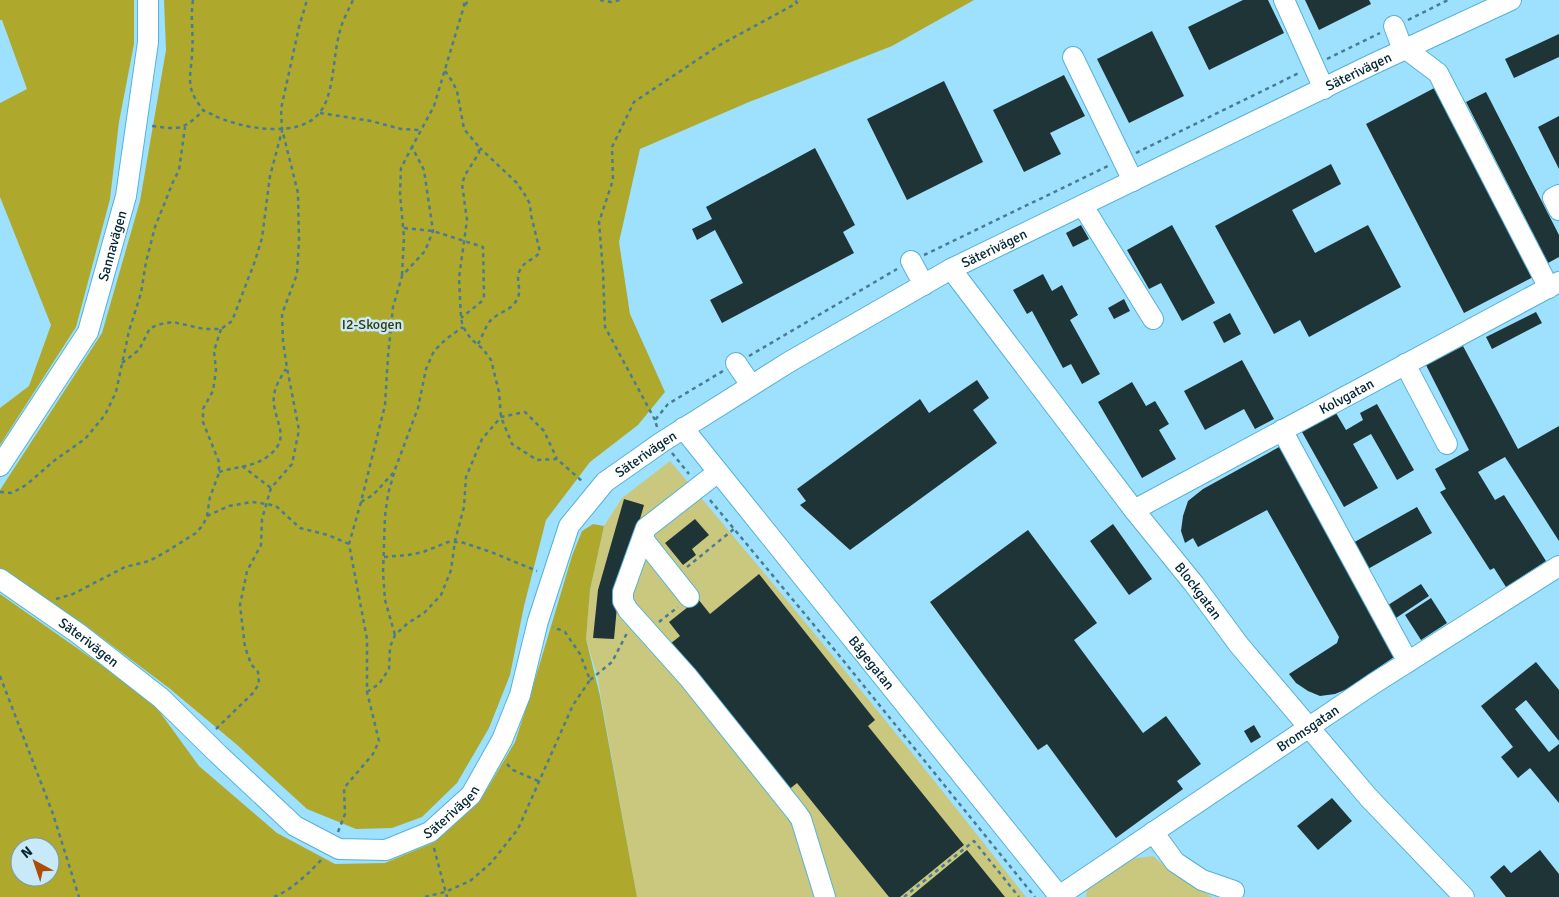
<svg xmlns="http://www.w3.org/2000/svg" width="1559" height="897" font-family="Signika,sans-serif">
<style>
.green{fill:#cac87e}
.forest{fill:#aea92d;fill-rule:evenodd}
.building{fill:#1f3437}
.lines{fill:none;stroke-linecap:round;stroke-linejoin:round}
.minor-casing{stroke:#57b1d5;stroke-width:22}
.path{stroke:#497c92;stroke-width:2.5;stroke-dasharray:4 4;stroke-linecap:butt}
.minor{stroke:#fff;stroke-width:20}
.labels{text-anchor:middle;stroke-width:5;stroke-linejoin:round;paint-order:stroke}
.street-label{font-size:14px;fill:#002533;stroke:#c8e9f8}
.park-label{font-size:14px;fill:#383603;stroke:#c8e9f8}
</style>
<rect width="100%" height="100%" fill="#9de1ff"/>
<path class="green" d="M670,461C791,604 911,749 1026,897H637L597,675L586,639L590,590L604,526L622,498Z
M1153,856L1171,871L1212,897H1086L1087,890L1129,859Z"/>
<path class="forest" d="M0,0H134V44L119,122L110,199L76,327L0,445V408L29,386L51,325L0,197V103L27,89L2,20H0Z
M164,0H974L892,46L749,102L640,149L619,242L630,314L665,392L638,425L590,462L546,520L524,606L510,675L489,728L457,783L422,817L392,828L356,829L307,809L236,744L169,688L85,625L0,569V490L102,333L140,201L166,50Z
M593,524L604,526L590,590L586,639L600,696L637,897H0V594L151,700L199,766L277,833L335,864L385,863L435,842L480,801L515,742L531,693L572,556L582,531ZM20,847H50V877H20Z"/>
<path class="building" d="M1243,0H1268L1284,33L1209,70L1188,27Z
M1305,0H1369L1371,4L1319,30Z
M1152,31L1184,96L1129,123L1097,59Z
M1559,34V57L1514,78L1505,59Z
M1064,75L1085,116L1050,133L1061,154L1024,172L993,110Z
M944,81L983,162L907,200L867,119Z
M1440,85L1539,274L1464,313L1366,124Z
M1486,92L1559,235V257L1548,263L1466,102Z
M1559,116V169L1538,127Z
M815,148L855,225L843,232L854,253L722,323L710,300L743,283L715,230L697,240L692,229L712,219L706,207Z
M1331,164L1341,184L1292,210L1315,253L1368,225L1401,287L1309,337L1300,320L1274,334L1215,226Z
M1081,225L1089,239L1073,247L1066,233Z
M1172,225L1215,303L1182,321L1161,283L1149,289L1127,250Z
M1043,274L1052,291L1062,285L1078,315L1070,320L1100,374L1082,384L1071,364L1063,368L1032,311L1027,314L1013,290Z
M1124,299L1130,311L1114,319L1108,308Z
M1536,312L1542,323L1492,349L1486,337Z
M1230,313L1241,334L1224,343L1213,322Z
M1463,346L1518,449L1559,426V541L1505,457L1478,472L1495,500L1504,495L1546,561L1506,587L1494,568L1490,570L1440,492L1446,489L1435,469L1469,450L1426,365Z
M1242,360L1274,419L1255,429L1244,409L1205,430L1184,391Z
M977,380L989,398L973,410L997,443L850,550L800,505L806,501L797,489L920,399L929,413Z
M1132,382L1146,406L1155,401L1169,424L1159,430L1176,459L1142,478L1098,402Z
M1377,404L1414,470L1397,480L1371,434L1353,444L1378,488L1344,507L1302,432L1336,413L1346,430L1363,420L1360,413Z
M1281,446L1397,655L1347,689L1335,694L1320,696L1308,691L1296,683L1289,674L1337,643L1339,637L1267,510L1198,547L1193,538L1185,543L1181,531L1183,516L1188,501L1203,489Z
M624,499L644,505L618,596L614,639L593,638L598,590Z
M1417,507L1432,533L1366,570L1351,544Z
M695,519L709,535L692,549L696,555L683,565L665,543Z
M1113,524L1152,579L1129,595L1090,541Z
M1028,530L1097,623L1074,640L1143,733L1166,716L1201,764L1177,781L1183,789L1116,838L1047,744L1038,750L930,602Z
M759,574L875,720L868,726L964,845L900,897H889L797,783L787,791L670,644L680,636L669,622L698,599L710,614Z
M1421,584L1429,596L1393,620L1385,607Z
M1431,598L1447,623L1421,640L1405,615Z
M1536,662L1559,690V741L1526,700L1515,709L1549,752L1559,744V803L1530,768L1518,778L1501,757L1513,747L1481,706Z
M1254,725L1261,737L1251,743L1244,731Z
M1332,798L1352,821L1318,850L1297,826Z
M967,850L1005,897H910Z
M1540,850L1559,874V897H1506L1490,877L1504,865L1511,873Z"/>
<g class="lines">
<defs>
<g id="minor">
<path d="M1284,0L1324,89"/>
<path d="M1394,26L1403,50"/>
<path d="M1406,49L1438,73L1549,288"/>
<path d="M1073,57L1133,181"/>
<path d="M1559,195L1553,198L1559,210"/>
<path d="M1083,206L1153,319"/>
<path d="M911,261L924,285"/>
<path id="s1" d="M951,269L1134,510L1194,584L1239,645L1369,798L1464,897"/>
<path d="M736,363L751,385"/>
<path d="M1405,364L1447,444"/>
<path id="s2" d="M683,428L1060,897"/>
<path d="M1282,430L1408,662"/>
<path id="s3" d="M0,466L88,332L126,196L148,42V0"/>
<path d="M718,472L646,528L623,592V601L628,610L688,677L796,812L801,819L825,897"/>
<path id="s4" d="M1134,510L1559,282"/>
<path d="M643,539L689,597"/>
<path id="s5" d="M0,579L79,634L161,698L218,754L295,826L339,849L386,850L430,832L471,795L502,740L520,695L538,621L569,526L605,482L662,442L789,362L951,269L1371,65L1511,0"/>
<path d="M1153,832L1175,862L1202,880L1234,891"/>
<path id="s6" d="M1059,896L1373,684L1559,566"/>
</g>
</defs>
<use href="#minor" class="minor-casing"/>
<path class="path" d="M193,0C190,20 194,34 192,53C192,66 187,81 193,94C195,99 200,106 203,110C206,112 210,113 213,115C239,128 300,140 320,112C334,95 333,57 339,35C341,23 348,11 353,0
M600,0L611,2L620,0
M465,5L469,0
M1408,20L1448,0
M1327,59L1380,33
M445,71L452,81L457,91L464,129L479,147V153L465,175L462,184L467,220L459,278L461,318L463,327L471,339L483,349L491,360L499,392L501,417L512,444L537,460L557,459L583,482
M320,113L371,121L401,129L420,130
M152,126C180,130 183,130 204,110
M1136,153L1299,73
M404,228L433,231L483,247L484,296L481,302L461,318
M924,255L1108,166
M402,275L404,237L400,194L401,168L412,147
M478,344C482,337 486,325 491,320C498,313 508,311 514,304C525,291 514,282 520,270C524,261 534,260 540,252L531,215L530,204L525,195L517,183L480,148
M749,356L897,269
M122,363L139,350L150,328L161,324L173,322L204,329H221L232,321L255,261L262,238L270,176L282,131
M655,420L605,327L603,271L599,222L613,180L612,147L634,102L718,46L797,3L795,0
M657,427L655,420L668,404L723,371
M672,453L689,474
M242,466L271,488
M219,472C234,467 251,467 264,459C291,441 278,429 274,405C272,391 279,380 286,369
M394,473L388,494L385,516L383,572L385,600L395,635
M0,492L12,493L26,485L55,460L85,439L105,415L116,392L129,331L141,293L146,262L155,227L173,182L179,170L185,127
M710,500L838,654L1035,897
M361,502L373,495L394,472L418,408L426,369L434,351L446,339L463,327
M207,516L229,506L252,502L267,504L276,506L300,528L328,535L349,544
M384,557L408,555L423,552L448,542H461L491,552L537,571
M687,567L734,529
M56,599L73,594L125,567L149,561L164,553L196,533L203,525L207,516L210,497L219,473V462L203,422V409L213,391L216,370L214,351L221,329
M659,622L678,607
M0,676L53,814L79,897
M590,680L612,662L627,633
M367,692L379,684L389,669L390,647L395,635L408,623L424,613L441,595L451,570L455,541L464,507L466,477L482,439L501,417L525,412L544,431L557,459
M216,729L253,693L259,684L258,672L251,664L245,647L240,605L247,571L261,545L262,519L271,488L292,464L299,430L287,368L283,341L282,314L297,274L299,241L298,193L282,129L281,109L299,27L307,0
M507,764L513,770L538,781
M338,832L345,814L344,788L373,754L379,741L367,692V639L349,544L361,502L385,405L388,356L393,307L402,276L425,251L433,231L424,170L412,147L434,106L464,6V0
M434,848L447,897
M274,897C293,889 310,872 323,858
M425,897L445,892L470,881L491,863L518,829L573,705L590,680L580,654L565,632L553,627
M904,897L974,841L1019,897"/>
<use href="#minor" class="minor"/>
</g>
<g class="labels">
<g class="street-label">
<text dy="5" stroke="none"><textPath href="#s5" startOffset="1789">Säterivägen</textPath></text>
<text dy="5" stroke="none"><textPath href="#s3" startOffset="250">Sannavägen</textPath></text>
<text dy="5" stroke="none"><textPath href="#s5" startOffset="1384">Säterivägen</textPath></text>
<text dy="5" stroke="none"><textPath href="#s4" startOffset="241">Kolvgatan</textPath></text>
<text dy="5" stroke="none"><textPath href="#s5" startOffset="979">Säterivägen</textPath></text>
<text dy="5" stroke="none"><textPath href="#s1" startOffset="406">Blockgatan</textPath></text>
<text dy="5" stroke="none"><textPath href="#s5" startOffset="109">Säterivägen</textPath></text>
<text dy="5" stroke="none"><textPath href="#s2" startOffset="301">Bågegatan</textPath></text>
<text dy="5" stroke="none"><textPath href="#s6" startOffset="300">Bromsgatan</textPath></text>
<text dy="5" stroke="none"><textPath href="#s5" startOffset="559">Säterivägen</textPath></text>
</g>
<g class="park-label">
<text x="372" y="329">I2-Skogen</text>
</g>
</g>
<g transform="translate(35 862) rotate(320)"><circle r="24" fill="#c8e9f8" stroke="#789ba9"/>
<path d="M0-4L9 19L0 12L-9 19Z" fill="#ad4c09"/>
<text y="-8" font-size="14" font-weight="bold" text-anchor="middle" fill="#002533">N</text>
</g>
</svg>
